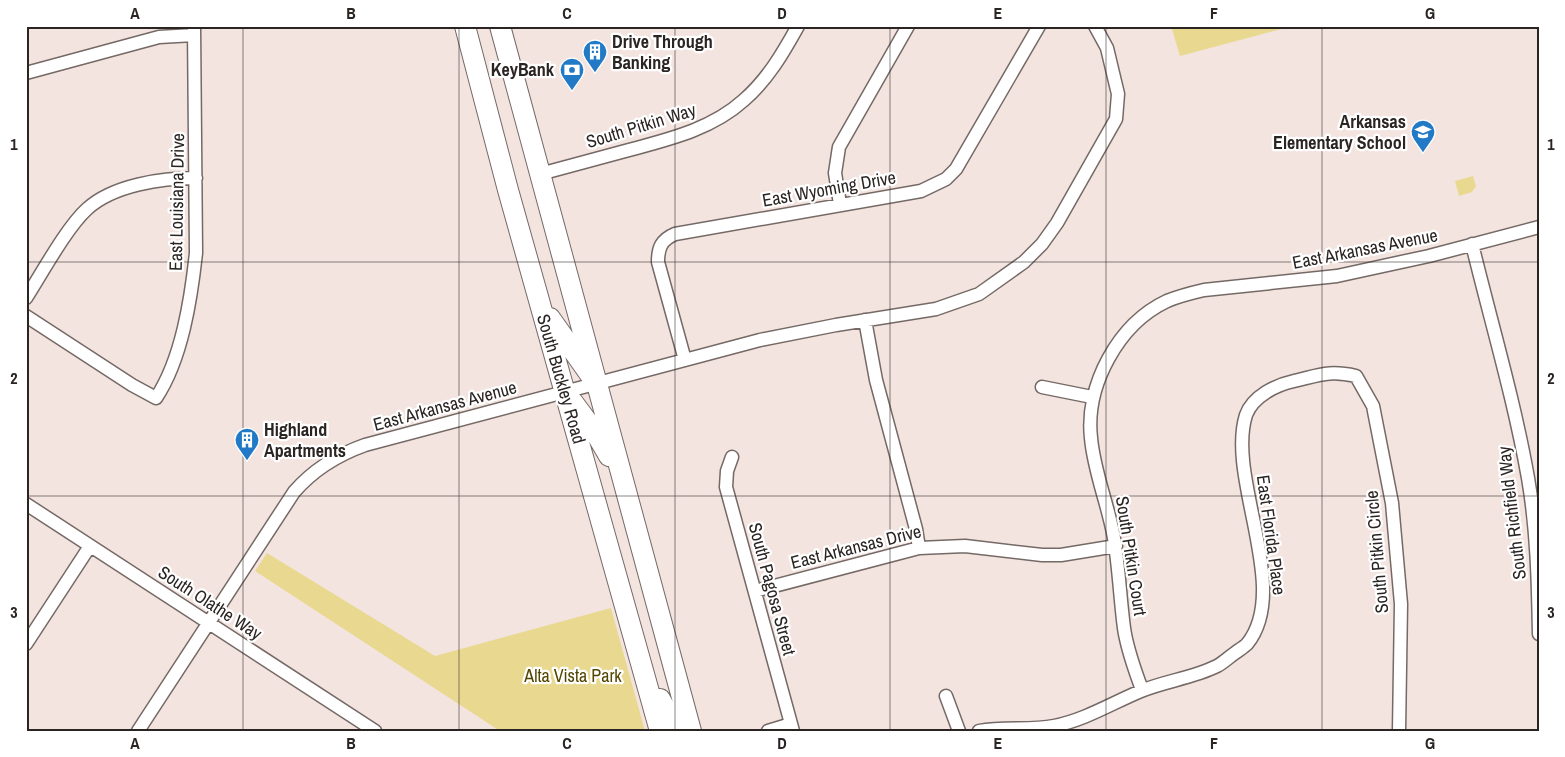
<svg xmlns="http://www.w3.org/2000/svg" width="1565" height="757" font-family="'Archivo Narrow',sans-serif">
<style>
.green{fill:#e9d990}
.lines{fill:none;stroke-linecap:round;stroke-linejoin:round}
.minor-casing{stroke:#756965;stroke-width:15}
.primary-casing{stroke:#756965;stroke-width:22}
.minor{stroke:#fff;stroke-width:12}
.primary{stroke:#fff;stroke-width:20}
.grid{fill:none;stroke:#2a2523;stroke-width:1;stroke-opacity:0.55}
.labels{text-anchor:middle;stroke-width:4.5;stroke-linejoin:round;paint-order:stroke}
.poi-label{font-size:18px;font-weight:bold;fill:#2a2523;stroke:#fff;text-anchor:start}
.street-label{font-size:18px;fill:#2a2523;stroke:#fff}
.park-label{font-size:18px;fill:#534600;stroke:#fff}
.neatline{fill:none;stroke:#2a2523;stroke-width:2}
.grid-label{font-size:16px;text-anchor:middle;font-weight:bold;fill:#2a2523}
</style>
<rect width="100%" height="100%" fill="#f3e4e0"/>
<path class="green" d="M1171,26H1293L1180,56Z
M1473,176L1476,186L1472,192L1459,196L1455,181Z
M267,553L435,656L611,608L645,731H500L255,571Z"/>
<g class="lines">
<defs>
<path id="minor" d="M26,73L159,37L194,35
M540,174C570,166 600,158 629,150C670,139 712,129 744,100C768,79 783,53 798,26
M840,204L835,173L839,147L908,26
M1472,244C1491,322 1514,399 1528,478C1537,530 1538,582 1539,634
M26,298C42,273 67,227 87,209C113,185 162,178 196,178
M26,316L132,385L156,398C182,359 191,299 196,253L194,26
M865,320L876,380L916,529L919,548
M685,360L658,262C658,248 661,240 675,234L921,191L946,179L956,169L1039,26
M1042,387L1092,397
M732,457L727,471L726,487L793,731
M26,504L375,731
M755,591L919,548L965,546L1042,555H1061L1116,546
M26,644L90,546
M1142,690C1135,670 1127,650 1124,628C1120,598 1119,568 1114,538C1108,504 1094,472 1091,438C1085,386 1118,324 1167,301C1179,296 1191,293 1204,290L1337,276L1429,256L1539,227
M946,696L959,731
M138,731L294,492C314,469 337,455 365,445L760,340L836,325L936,309L979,294L1024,262L1042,244L1057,223L1116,119L1118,94L1107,48L1095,26
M768,731L791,724
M979,731C1004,726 1029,731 1054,726C1085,720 1112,703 1141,691C1165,681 1193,678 1217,666C1223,663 1229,657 1235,653C1239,650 1244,647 1247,644C1292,589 1226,478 1246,415C1253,396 1276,385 1294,381C1320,375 1329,370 1356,376L1373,406L1392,503L1401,604L1399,731"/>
<path id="primary" d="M465,26L508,190L660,731
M500,26L691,731
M550,318L591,376
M572,401L595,432L609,456
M660,699L677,731"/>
</defs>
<use href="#minor" class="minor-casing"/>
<use href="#primary" class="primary-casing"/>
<use href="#minor" class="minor"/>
<use href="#primary" class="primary"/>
</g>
<path class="grid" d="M243,26V731M459,26V731M675,26V731M890,26V731M1106,26V731M1322,26V731M26,262H1539M26,496H1539"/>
<defs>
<symbol id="building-pin" viewBox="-11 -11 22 30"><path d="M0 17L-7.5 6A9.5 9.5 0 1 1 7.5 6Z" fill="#227ac7" stroke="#fff"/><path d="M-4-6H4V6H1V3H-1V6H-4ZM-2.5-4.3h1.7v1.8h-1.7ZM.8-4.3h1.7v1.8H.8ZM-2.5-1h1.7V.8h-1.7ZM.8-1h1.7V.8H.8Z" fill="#fff"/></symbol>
<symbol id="bank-pin" viewBox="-11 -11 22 30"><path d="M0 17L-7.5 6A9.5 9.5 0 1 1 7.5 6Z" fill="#227ac7" stroke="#fff"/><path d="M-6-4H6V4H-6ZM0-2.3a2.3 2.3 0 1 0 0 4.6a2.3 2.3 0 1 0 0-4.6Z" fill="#fff"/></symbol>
<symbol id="school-pin" viewBox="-11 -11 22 30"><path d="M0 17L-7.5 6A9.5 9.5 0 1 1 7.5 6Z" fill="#227ac7" stroke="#fff"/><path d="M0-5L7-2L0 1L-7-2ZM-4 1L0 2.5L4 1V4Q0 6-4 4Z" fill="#fff"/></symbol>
</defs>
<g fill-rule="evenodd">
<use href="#building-pin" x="581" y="38" width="28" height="38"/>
<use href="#bank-pin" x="558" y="56" width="28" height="38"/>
<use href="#school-pin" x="1409" y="118" width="28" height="38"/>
<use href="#building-pin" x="233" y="426" width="28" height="38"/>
</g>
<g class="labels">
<g class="poi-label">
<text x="612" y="48">Drive Through<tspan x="612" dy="21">Banking</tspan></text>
<text x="554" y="76" text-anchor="end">KeyBank</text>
<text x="1406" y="128" text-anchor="end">Arkansas<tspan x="1406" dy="21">Elementary School</tspan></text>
<text x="264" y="436">Highland<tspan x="264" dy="21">Apartments</tspan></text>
</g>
<g class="street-label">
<text transform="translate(641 126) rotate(-17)" y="6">South Pitkin Way</text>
<text transform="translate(829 189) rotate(-10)" y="6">East Wyoming Drive</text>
<text transform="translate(177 202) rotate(-89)" y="6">East Louisiana Drive</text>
<text transform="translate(1365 249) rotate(-11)" y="6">East Arkansas Avenue</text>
<text transform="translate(561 379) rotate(74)" y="6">South Buckley Road</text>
<text transform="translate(445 406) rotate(-15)" y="6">East Arkansas Avenue</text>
<text transform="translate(1512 513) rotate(-97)" y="6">South Richfield Way</text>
<text transform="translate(1271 535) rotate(82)" y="6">East Florida Place</text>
<text transform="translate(856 547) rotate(-14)" y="6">East Arkansas Drive</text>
<text transform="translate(1377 552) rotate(-95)" y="6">South Pitkin Circle</text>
<text transform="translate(1131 556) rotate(81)" y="6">South Pitkin Court</text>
<text transform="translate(772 589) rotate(75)" y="6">South Pagosa Street</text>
<text transform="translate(210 603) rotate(33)" y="6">South Olathe Way</text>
</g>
<g class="park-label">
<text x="573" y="682">Alta Vista Park</text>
</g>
</g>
<rect width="1565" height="757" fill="none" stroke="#ffffff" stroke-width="55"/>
<rect x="28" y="28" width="1510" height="702" class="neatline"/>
<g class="grid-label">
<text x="135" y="19">A</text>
<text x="351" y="19">B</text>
<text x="567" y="19">C</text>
<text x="782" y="19">D</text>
<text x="998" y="19">E</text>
<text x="1214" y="19">F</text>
<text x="1430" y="19">G</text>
<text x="14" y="150">1</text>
<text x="1551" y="150">1</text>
<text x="14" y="384">2</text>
<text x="1551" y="384">2</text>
<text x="14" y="618">3</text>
<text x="1551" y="618">3</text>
<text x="135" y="749">A</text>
<text x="351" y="749">B</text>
<text x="567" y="749">C</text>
<text x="782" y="749">D</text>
<text x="998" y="749">E</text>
<text x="1214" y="749">F</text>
<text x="1430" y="749">G</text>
</g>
</svg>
